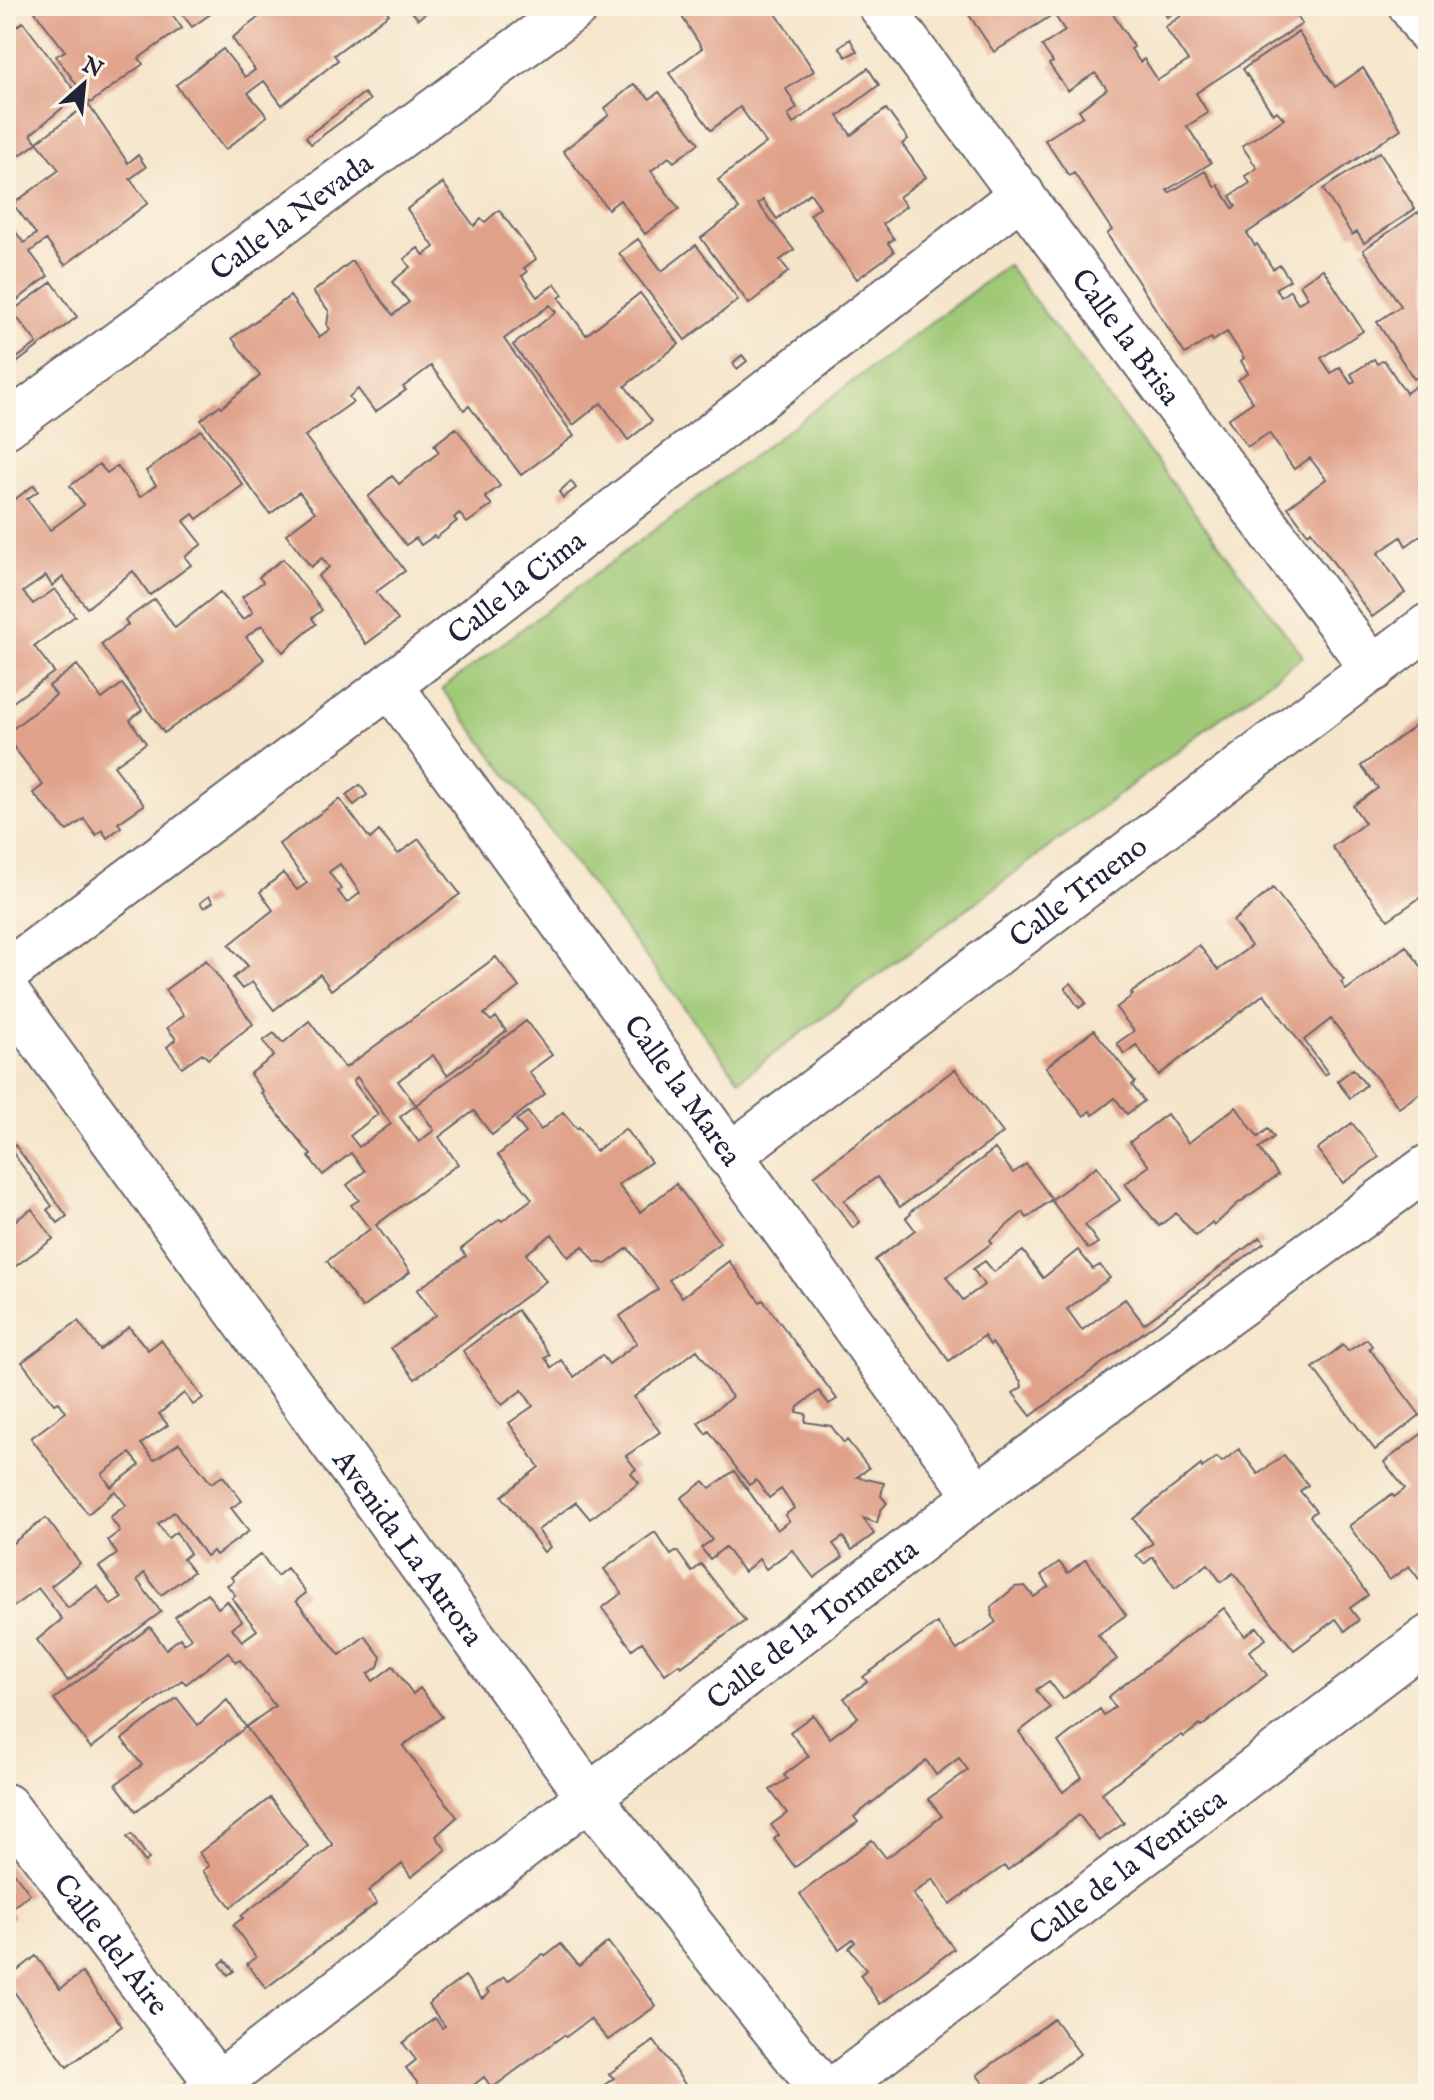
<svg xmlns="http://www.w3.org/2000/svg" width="1434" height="2100" font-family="'IM FELL English',serif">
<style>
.green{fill:#9ec874;stroke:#607558;stroke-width:2}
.building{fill:#e0a18a;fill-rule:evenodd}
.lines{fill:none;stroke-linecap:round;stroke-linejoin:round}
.street-casing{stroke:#6c666d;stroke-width:48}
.street{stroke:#fff;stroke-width:44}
.labels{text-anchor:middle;stroke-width:6;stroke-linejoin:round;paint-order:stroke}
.street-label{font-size:30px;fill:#22223b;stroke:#fcf5e5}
</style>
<rect width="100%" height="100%" fill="#fcf5e5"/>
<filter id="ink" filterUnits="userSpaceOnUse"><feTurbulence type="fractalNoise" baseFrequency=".0125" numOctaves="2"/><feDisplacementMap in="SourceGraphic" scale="16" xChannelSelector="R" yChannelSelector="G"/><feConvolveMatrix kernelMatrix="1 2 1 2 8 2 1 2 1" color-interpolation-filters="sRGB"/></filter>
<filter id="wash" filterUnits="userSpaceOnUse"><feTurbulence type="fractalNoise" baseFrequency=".006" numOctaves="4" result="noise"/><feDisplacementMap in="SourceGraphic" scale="32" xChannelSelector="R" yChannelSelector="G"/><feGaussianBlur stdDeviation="1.8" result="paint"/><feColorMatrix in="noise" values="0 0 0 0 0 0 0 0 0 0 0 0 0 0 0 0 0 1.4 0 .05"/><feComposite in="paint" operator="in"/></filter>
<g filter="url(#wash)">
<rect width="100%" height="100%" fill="#f5e5ca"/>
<path class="green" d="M1008,265L1303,656L739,1080L442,689Z"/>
<g id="blocks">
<path class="building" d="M42,6H166L182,28L139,58L143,64L90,103L56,56L65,51L35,12Z
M176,6H212L216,10L192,27Z
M273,6H383L389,14L334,55L338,60L282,105L264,81L248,93L267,116L225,150L176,85L223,49L245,77L255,70L232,38Z
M407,6H435L418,19Z
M681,6H771L814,71L786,89L797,108L788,115L793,124L868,68L879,85L838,116L851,135L886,109L908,139L902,144L926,177L899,197L906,206L883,224L894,239L888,243L894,252L857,279L810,215L820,207L810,193L777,219L763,200L758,204L794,250L780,260L789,271L749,304L701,238L739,209L718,180L766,143L740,107L711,130L669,73L702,48L677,9Z
M963,6H1066L1073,16L1089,6H1108L1134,47L1131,49L1140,62L1144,59L1158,80L1188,61L1165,27L1191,9L1190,6H1290L1302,24L1196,93L1208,113L1187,126L1211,163L1167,190L1169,193L1205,171L1215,187L1218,185L1233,208L1236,206L1230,196L1250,183L1245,176L1257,168L1242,146L1284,119L1277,111L1273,114L1243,69L1298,32L1335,87L1363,68L1401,129L1247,233L1255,246L1257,244L1273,269L1280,265L1290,280L1276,288L1281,297L1290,290L1298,303L1308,298L1300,284L1323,269L1363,331L1321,358L1331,373L1340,367L1351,384L1355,381L1351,374L1374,359L1377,364L1384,360L1406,393L1420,383L1417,377L1414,379L1377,322L1401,306L1363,250L1418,212L1428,224V530L1406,546L1401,537L1378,553L1405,593L1372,617L1311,531L1308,534L1288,507L1326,479L1310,458L1294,469L1269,433L1247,447L1228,419L1253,402L1238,380L1248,373L1241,361L1244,358L1227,332L1213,341L1211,338L1185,354L1107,234L1112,230L1074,173L1069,176L1045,140L1083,116L1079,110L1107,89L1095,73L1068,91L1049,64L1053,62L1042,46L1065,31L1054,14L994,52Z
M1160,6H1183L1167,17Z
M23,22L78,95L31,134L37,143L6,165V34Z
M850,39L857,51L846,57L839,47Z
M634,84L650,99L659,92L699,143L674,162L669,157L651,171L679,209L645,234L620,200L608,209L563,151L609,115L605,108Z
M364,93L370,100L311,144L306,137Z
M88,104L128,163L138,155L146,167L130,179L148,203L65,265L46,240L30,252L48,276L6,309V219L24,243L36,234L13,204L59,170L37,142Z
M1380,152L1415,209L1364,243L1357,232L1352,235L1323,189Z
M443,183L474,226L481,219L485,222L499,210L536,259L524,268L527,272L522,276L537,297L555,284L563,295L559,298L586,335L640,293L679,344L625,386L652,421L628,440L601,403L573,425L513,345L556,312L550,305L504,339L574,436L521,475L469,406L464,410L431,366L403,387L406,390L375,412L358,389L349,397L353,402L305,436L405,571L376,592L398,620L366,644L318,576L329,567L322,558L311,567L286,534L315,512L299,492L270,514L201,420L220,405L222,407L260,376L232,338L290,296L319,337L330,329L327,325L329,311L313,292L352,261L393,315L409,302L392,282L410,267L404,259L418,248L424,255L434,247L407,209Z
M638,239L662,271L696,245L738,300L685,340L619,253Z
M52,282L77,317L6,371V360L15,354L17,358L37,343L12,311Z
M742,355L747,361L737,369L733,363Z
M456,428L500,486L485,497L492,505L467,523L459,513L454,518L457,521L436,538L434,536L421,545L416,538L406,545L368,497L392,476L399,484L439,452L434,445Z
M201,430L243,485L197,519L193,514L184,521L202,544L185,557L191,565L150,595L133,571L87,608L63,577L52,586L46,576L23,592L33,604L55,589L75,616L34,646L54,672L6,707V506L34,485L38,491L27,499L50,530L84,505L70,486L99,464L107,473L117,466L140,497L156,485L146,471Z
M571,481L576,488L563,498L559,492Z
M283,559L322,610L312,618L316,624L283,652L262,625L246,637L264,659L247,675L164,733L101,644L128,625L125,620L155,599L175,628L220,592L243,620L253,612L242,597L263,582L259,577Z
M77,665L102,699L122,684L142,710L130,720L146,743L114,766L144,805L118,823L121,827L107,838L102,830L96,835L84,819L67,831L33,793L43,785L6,737V734L56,695L49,686Z
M1428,716V892L1388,920L1332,847L1365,823L1353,806L1378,788L1361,766Z
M360,785L367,795L354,805L346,795Z
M340,799L370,839L379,831L398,854L419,839L460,894L331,990L320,974L274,1010L252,982L242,989L233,978L248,966L229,945L273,910L260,892L283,873L297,890L307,883L279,844ZM340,864L360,893L347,903L338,891L341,889L329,872Z
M1273,888L1344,980L1341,982L1346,990L1406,946L1423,969L1428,965V1096L1423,1091L1399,1108L1331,1019L1304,1040L1328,1073L1324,1075L1264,994L1159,1075L1136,1045L1124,1054L1117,1043L1134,1031L1116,1008L1133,995L1131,993L1199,945L1218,970L1251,946L1233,921Z
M209,896L213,902L204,908L200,903Z
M496,957L519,987L484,1014L491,1021L496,1017L506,1031L447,1075L433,1055L398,1081L416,1105L400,1117L419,1142L434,1130L416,1105L526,1021L552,1055L529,1072L545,1094L492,1135L474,1111L439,1137L458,1164L376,1225L410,1272L362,1308L327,1261L370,1229L351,1205L359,1200L347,1185L365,1171L351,1153L323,1175L309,1157L311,1155L261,1093L263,1092L250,1074L274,1056L263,1041L274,1033L283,1043L309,1021L345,1068ZM357,1077L391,1124L359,1147L350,1136L378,1114L353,1081Z
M206,960L253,1024L208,1059L202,1053L182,1067L167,1047L176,1039L167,1028L184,1015L165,990Z
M1071,983L1086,1003L1079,1008L1065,988Z
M1094,1030L1135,1082L1132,1085L1144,1101L1127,1114L1115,1098L1093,1115L1090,1111L1084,1116L1046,1067Z
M955,1069L1003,1133L900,1207L877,1177L844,1201L860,1222L853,1228L814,1176Z
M1353,1069L1366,1085L1350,1098L1337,1081Z
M1236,1107L1258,1137L1268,1129L1274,1137L1259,1148L1278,1175L1236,1205L1214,1226L1212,1222L1196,1236L1176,1213L1159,1226L1125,1184L1149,1166L1130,1142L1167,1114L1188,1143Z
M528,1112L541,1130L563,1112L577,1129L579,1127L596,1151L625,1129L651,1162L618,1185L640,1212L676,1184L720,1243L669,1280L682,1297L729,1261L760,1302L763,1300L837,1399L829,1404L819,1391L798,1407L797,1412L806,1414L805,1422L831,1426L844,1443L847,1440L869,1468L857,1477L884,1483L881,1496L887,1503L880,1511L877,1523L863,1518L874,1534L852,1550L843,1537L833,1544L843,1557L814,1578L792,1550L766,1569L759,1559L744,1572L725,1547L710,1559L701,1548L712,1540L681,1498L704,1481L710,1488L734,1471L777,1530L789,1521L785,1515L794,1508L781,1489L769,1498L756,1480L749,1485L709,1431L706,1434L698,1423L732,1397L697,1350L634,1397L660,1432L626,1456L636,1469L631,1473L639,1483L590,1519L576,1502L538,1530L550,1547L544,1552L502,1496L539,1467L509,1423L533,1406L522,1390L502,1405L463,1351L517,1310L550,1355L545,1358L552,1368L561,1360L574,1377L602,1355L609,1364L637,1343L620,1316L658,1289L628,1248L606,1264L595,1262L583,1246L568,1257L552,1234L526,1254L546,1281L415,1379L391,1348L436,1315L417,1290L466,1256L461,1249L500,1219L502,1221L532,1199L498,1155L526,1133L516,1120Z
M1352,1123L1379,1157L1343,1183L1317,1149Z
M15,1145L67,1216L58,1223L47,1210L52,1206L10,1149Z
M995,1149L1013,1173L1026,1164L1052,1199L1027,1218L1023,1212L990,1240L992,1243L946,1277L963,1300L984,1285L973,1269L985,1261L994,1272L1023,1251L1043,1278L1078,1250L1093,1269L1100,1265L1110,1278L1067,1309L1082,1330L1125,1299L1144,1324L1260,1237L1264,1243L1031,1416L1013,1393L1022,1387L1021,1382L992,1343L990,1345L984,1336L949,1361L875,1260L915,1230L906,1218L911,1214L910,1212Z
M1097,1166L1120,1200L1085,1225L1098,1243L1088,1249L1051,1200Z
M32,1209L53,1239L6,1273V1227Z
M78,1321L100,1350L129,1327L148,1350L161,1340L203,1398L193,1405L184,1393L159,1414L168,1425L141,1444L154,1460L179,1443L211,1483L223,1476L242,1501L231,1508L249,1531L216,1555L213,1551L206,1556L174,1512L158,1524L168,1538L176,1532L190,1553L183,1559L193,1572L161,1595L144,1573L137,1580L161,1612L68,1681L37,1640L62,1619L38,1588L13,1607L6,1598V1548L46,1518L80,1563L51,1586L68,1608L97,1586L111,1605L122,1598L99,1567L117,1554L108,1540L120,1531L110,1517L126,1505L115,1491L88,1514L31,1438L66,1412L59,1402L54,1404L22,1362ZM130,1453L140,1465L111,1487L102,1474Z
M1367,1339L1372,1346L1369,1348L1420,1415L1375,1450L1313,1368L1343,1345L1348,1351Z
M1428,1429V1551L1423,1555L1428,1562V1572L1419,1579L1409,1566L1389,1580L1349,1526L1392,1494L1394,1497L1405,1489L1384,1462Z
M1239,1449L1258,1474L1284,1455L1308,1485L1300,1491L1316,1511L1310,1516L1368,1595L1350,1608L1359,1620L1345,1631L1336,1619L1294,1650L1233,1573L1221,1582L1208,1564L1175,1588L1153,1557L1144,1564L1136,1555L1153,1543L1133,1519L1201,1465L1202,1468L1217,1457L1222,1462Z
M655,1532L671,1555L677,1551L692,1572L701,1564L745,1621L681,1667L679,1664L665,1674L642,1642L632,1649L602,1608L622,1593L604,1569Z
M261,1554L277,1576L287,1568L306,1593L296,1601L340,1655L365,1636L381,1657L378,1667L368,1674L373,1681L393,1666L413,1694L420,1688L442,1717L403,1746L457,1817L436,1836L446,1850L411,1877L402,1864L396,1869L368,1891L377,1903L266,1988L247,1964L256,1957L233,1925L243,1918L241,1916L333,1845L246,1727L275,1706L240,1660L236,1662L228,1652L186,1684L182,1680L91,1748L54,1699L150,1627L166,1649L180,1638L184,1644L191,1638L175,1617L207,1593L218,1608L227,1601L242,1621L232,1628L242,1641L257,1630L232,1598L235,1595L227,1585L234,1581L231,1577Z
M1086,1559L1126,1615L1098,1635L1117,1659L1063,1699L1049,1681L1036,1690L1050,1708L1019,1732L1063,1792L1082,1777L1058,1742L1100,1709L1104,1715L1115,1707L1108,1697L1224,1608L1245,1636L1257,1627L1266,1639L1249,1651L1267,1675L1201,1727L1200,1725L1184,1737L1182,1735L1151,1755L1102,1793L1124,1823L1099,1841L1079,1815L1008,1870L1004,1866L950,1904L933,1879L913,1894L954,1949L880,2004L860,1975L866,1970L849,1948L855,1942L853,1939L839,1949L800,1894L872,1840L886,1858L907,1843L942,1816L928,1799L968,1770L959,1758L936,1775L926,1760L854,1817L858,1822L795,1867L774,1839L779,1835L771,1825L787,1813L770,1790L787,1779L784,1775L809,1756L790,1732L813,1715L830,1738L858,1717L844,1698L867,1682L863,1677L937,1623L957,1650L996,1622L992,1617L991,1607L1015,1587L1025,1586L1034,1597L1049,1586L1041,1575L1059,1562L1068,1573Z
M177,1698L198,1725L227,1700L246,1727L136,1811L116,1784L142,1765L122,1739Z
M270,1798L308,1846L231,1907L203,1871L209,1866L199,1853Z
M132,1834L149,1859L145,1862L127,1837Z
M6,1862L30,1894L9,1910L14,1916L6,1922Z
M608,1942L656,2006L608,2040L590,2019L566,2037L564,2035L492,2088L484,2077L462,2094H426L406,2068L416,2060L403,2043L435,2018L442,2028L445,2026L428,2004L465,1976L482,1999L489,1993L486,1990L504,1977L508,1981L543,1954L546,1956L561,1944L579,1966Z
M36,1956L60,1989L82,1973L122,2026L67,2067L6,1980Z
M225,1960L234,1971L228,1975L220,1964Z
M1054,2019L1080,2054L1026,2094H991L977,2075Z
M654,2041L692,2094H606L608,2092L603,2086L614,2078L609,2074Z"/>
</g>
</g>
<g filter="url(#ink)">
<use href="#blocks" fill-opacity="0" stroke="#6c666d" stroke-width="2"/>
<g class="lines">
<defs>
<g id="street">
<path id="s1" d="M881,6L1373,669"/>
<path d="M1411,6L1428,31"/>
<path id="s2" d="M6,426L577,6"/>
<path id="s3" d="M390,685L977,1496"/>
<path id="s4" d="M6,973L390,685L1022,194"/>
<path id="s5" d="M6,992L590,1798L826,2094"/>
<path id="s6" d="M729,1156L1428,626"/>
<path id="s7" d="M6,1806L218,2084"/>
<path id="s8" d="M205,2094L977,1496L1428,1167"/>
<path id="s9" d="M828,2094L1428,1638"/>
</g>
</defs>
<use href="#street" class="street-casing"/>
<use href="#street" class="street"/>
</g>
</g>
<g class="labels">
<g class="street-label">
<text dy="10" stroke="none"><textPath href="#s2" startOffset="354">Calle la Nevada</textPath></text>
<text dy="10" stroke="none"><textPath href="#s1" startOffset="412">Calle la Brisa</textPath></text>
<text dy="10" stroke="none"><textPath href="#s4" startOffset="640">Calle la Cima</textPath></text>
<text dy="10" stroke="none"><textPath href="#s6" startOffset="438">Calle Trueno</textPath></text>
<text dy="10" stroke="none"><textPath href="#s3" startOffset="500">Calle la Marea</textPath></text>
<text dy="10" stroke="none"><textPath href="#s5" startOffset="686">Avenida La Aurora</textPath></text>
<text dy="10" stroke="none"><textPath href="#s8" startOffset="768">Calle de la Tormenta</textPath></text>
<text dy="10" stroke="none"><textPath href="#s9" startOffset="376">Calle de la Ventisca</textPath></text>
<text dy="10" stroke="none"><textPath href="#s7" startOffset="174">Calle del Aire</textPath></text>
</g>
</g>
<rect width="1434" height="2100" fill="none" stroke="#fcf5e5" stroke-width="32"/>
<g transform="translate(84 84) rotate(27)" stroke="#fcf5e5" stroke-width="6" paint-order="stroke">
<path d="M0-6L14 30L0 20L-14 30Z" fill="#22223b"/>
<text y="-12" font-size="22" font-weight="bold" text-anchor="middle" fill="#22223b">N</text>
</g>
</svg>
